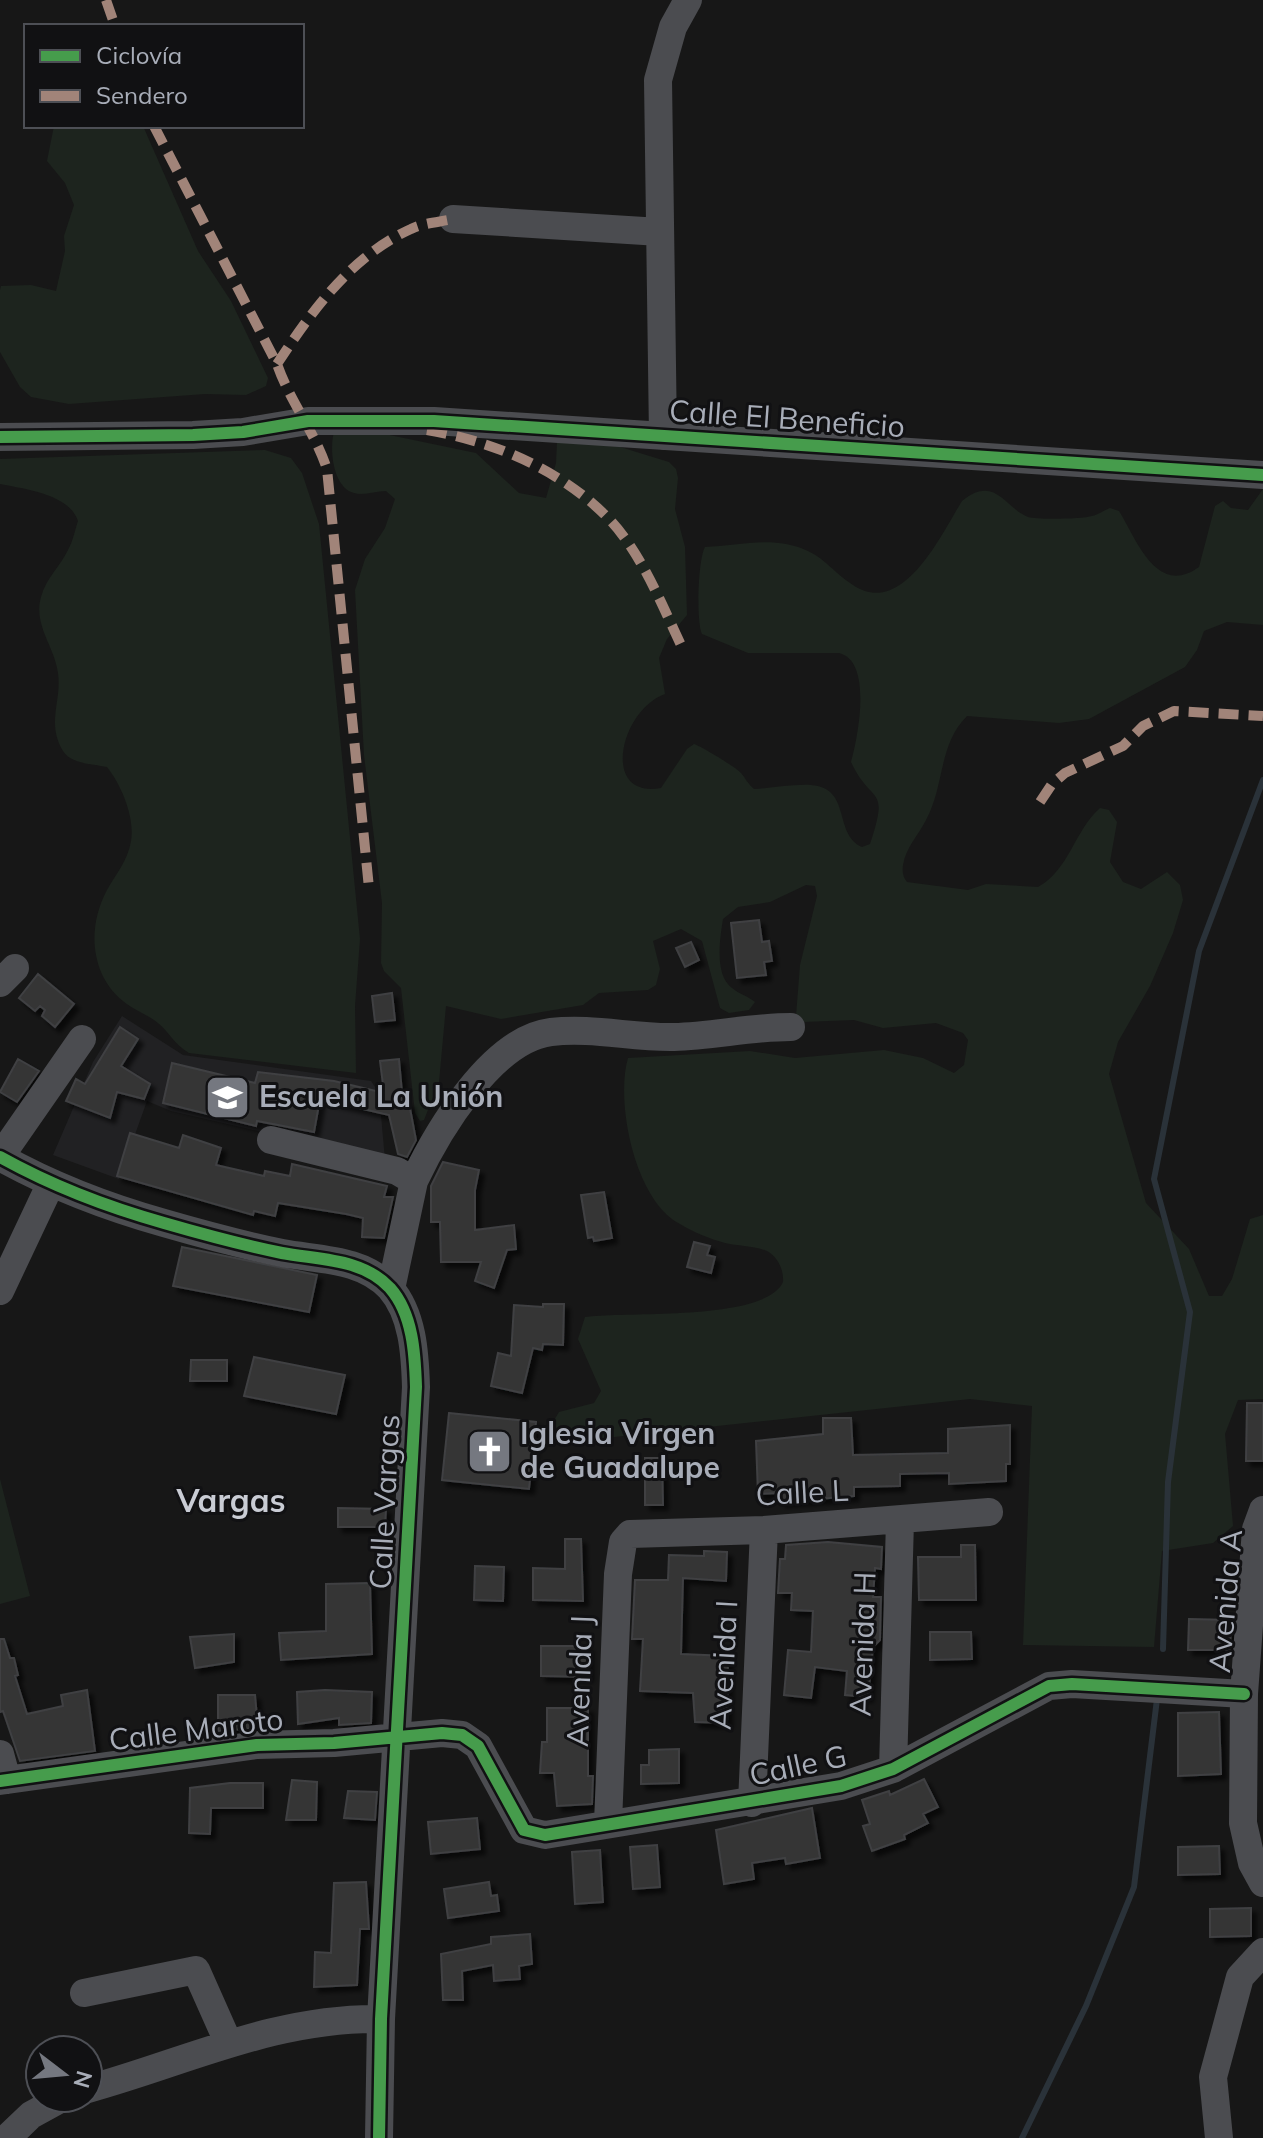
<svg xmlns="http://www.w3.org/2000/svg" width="1263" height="2138" font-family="Mulish,sans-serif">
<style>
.built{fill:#212123}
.green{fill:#1d241e}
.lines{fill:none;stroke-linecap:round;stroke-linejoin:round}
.stream{stroke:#2a3239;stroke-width:6}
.building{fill:#353536;stroke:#3f4043;stroke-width:2;filter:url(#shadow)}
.minor{stroke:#4b4c50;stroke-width:28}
.quiet{stroke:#a18479;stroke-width:10;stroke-dasharray:20 10;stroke-linecap:butt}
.cycleway-casing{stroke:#111113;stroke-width:17}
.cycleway{stroke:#469c4c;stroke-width:12}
.labels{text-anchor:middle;stroke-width:6;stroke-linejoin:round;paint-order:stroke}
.street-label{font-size:30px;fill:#a8adb8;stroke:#111113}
.poi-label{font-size:30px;font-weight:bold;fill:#a8adb8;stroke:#111113;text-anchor:start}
.neighbourhood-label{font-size:32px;font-weight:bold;fill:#c9ccd4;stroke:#111113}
</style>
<defs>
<filter id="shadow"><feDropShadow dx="5" dy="5" stdDeviation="2" flood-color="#0009"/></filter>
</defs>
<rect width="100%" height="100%" fill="#171717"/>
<path class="built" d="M122,1016L183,1055L371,1081L379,1093L385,1160L171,1111L147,1101L119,1179L53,1155L93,1062Z"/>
<path class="green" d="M54,126H143L198,251L231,301L268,378L266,386L246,395L205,394L69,404L31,397L20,387L0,352V290L1,286L31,285L56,291L65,251L64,236L74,205L65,183L47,161Z
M351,427L476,453L519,493L546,498L556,463L557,442H604L669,462L676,469L678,478L675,509L685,547L687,615L667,639L659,658L665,694C620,710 600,799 661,788L687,749L694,744C701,746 737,768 741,773C746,779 748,784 754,789C772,788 793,784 811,785C852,788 833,834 862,847L870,844C890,783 872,807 851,762C858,737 873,661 839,653H748L702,634C696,622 698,559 705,547C732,546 760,539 786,544C822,551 827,568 853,585C903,619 942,533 962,501C995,474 1005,508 1028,517C1037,520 1083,519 1092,516C1098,515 1104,510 1110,508L1119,511C1136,538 1156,598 1199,567L1215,506L1223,501L1231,508L1248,510L1263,489V625L1227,622L1204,631L1197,650L1185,667L1089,719L1059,723L967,716C938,745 945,785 926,820C918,836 906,847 903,865C902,872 903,877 907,882L968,890L986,884L1038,887C1070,869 1074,831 1100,808L1109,810L1117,822L1110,862L1123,882L1141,889L1167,872L1180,885L1183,900L1173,933L1150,986L1118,1042L1109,1074L1146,1203L1189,1249L1209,1296H1222L1232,1279L1250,1219L1263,1215V1399L1238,1400L1225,1434L1233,1526L1213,1543L1162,1551L1154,1647L1023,1645L1032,1406L970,1399L539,1445L559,1412L594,1403L601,1391L578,1339L585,1317C624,1311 765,1322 783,1282C784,1270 778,1257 767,1251C755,1246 738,1246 725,1243C710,1239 693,1232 680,1224C635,1201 615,1102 628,1058L750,1051L795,1058L884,1050L923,1058L954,1073L964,1065L968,1040L963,1033L936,1023L883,1028L854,1020L803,1022L796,1016L800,965L817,896L815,886L806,885L770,902L738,907L723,919C720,938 714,975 732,988C739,994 748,996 755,1002L749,1010L729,1013L720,1008L702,941L681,929L653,941L660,969L656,985L648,990L599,993L583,1005L501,1019L446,1006L439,1082L424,1120L420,1121L415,1113L401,988L384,971L381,963L382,903L364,755L355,590L365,559L385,528L395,499L386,491C375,491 364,496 354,493C333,488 329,449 334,432Z
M265,450L291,458L302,473L319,524L360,939L355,1006L356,1073L189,1053C173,1044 168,1029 154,1020C144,1013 132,1009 123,1001C90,974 87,927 107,890C116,874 128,860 131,841C135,818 122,786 107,767C93,764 71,764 63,751C46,723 62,701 58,673C55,647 33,625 41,597C46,578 60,567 68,550C73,541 75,530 78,521C69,494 25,489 0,484V459Z
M0,1479L30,1596L0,1604Z"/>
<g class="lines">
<path class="stream" d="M1163,1649L1168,1482L1190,1312L1154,1179L1199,951L1263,780
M1022,2138L1086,2006L1134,1887L1157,1699"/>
</g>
<path class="building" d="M759,920L762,942L769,941L772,961L764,962L766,975L737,978L731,923Z
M691,942L699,960L685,967L676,948Z
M38,974L74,1004L55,1027L42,1016L45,1010L40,1006L35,1011L19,998Z
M392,993L395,1020L375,1022L372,996Z
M120,1027L138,1039L121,1066L150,1084L144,1099L117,1092L110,1118L66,1101L76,1079L85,1084Z
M18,1059L39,1071L17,1102L0,1092Z
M399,1059L403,1104L409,1103L416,1140L407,1157L398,1154L389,1115L320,1099L314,1132L257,1121L256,1126L163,1103L172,1063L255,1083L258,1072L334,1081L384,1093L380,1061Z
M130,1133L179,1148L183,1135L221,1148L216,1165L264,1176L265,1171L290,1176L292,1164L387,1186L384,1197H393L384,1238L362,1237L363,1218L346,1214L278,1203L275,1216L254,1211L253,1215L117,1176Z
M443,1162L479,1170L475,1190V1230L514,1225L516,1249L507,1250L494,1288L475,1281L481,1262H441L440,1222H431V1186Z
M604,1192L612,1238L594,1241L593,1237L588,1238L581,1195Z
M694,1242L710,1246L707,1255L715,1257L711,1273L687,1267Z
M182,1247L317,1275L309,1312L173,1286Z
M543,1304H564L563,1345L543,1344L542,1350L533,1348L522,1393L491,1386L498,1353L511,1356L514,1305L543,1307Z
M254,1357L345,1375L336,1414L244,1396Z
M191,1360H227V1381H190Z
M1247,1403H1263V1461H1246Z
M449,1413L536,1422L529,1489L442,1480Z
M823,1418H851L853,1455L948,1453V1429L1010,1425V1464H1006V1481L949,1484V1473L900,1474V1486L854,1487V1496L781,1502L780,1493L758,1494L756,1441L823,1434Z
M645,1458H662L663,1505H645Z
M338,1508L386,1509L385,1527H338Z
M565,1539H581L583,1601L533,1600V1568L565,1569Z
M828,1542L882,1547L881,1569L875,1568L873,1597H881L880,1640L873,1647L868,1697L845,1695L847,1671L815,1667L811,1698L784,1695L788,1650L811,1652L813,1611L791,1610L792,1593H778L780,1559H785L786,1545Z
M961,1545H975L976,1600H919L918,1557H961Z
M704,1551L727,1552L726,1581L683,1578L681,1654L728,1656L727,1723L695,1722L693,1693L640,1691L643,1639H632L635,1580H668L669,1555L704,1556Z
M475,1566L504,1567L503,1601L474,1600Z
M370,1583L372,1654L281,1660L279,1633L326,1631V1584Z
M1189,1619L1231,1620L1230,1650H1188Z
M930,1632H971L972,1659L930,1660Z
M234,1634V1662L195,1668L190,1637Z
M0,1639H4L10,1658H14L18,1675L15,1676L27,1714L63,1706L61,1695L87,1690L95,1751L20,1761L3,1711L0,1712Z
M541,1646H588V1677L541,1676Z
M325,1690L372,1692L371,1723L339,1725V1718L298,1724L297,1692Z
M218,1695H255L258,1728L218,1731Z
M547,1708H588V1776H593L592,1804L557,1806L554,1773H540L542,1742H547Z
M1219,1712L1221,1774L1178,1776V1713Z
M679,1749V1783L641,1784V1765H649V1750Z
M924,1779L938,1807L923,1814L928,1823L904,1835L905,1839L872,1851L863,1826L870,1824L862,1800L889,1791L890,1795Z
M292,1780L317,1782L316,1820H286Z
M230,1783H263V1808H211L210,1834L189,1833L190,1788Z
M348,1791L377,1792L375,1820L344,1818Z
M812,1808L820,1858L786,1864L785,1858L752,1863L754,1879L724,1884L716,1830Z
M477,1818L480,1849L431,1854L428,1822Z
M657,1845L660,1887L633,1889L630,1847Z
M1219,1846L1220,1874L1178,1875V1847Z
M600,1850L603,1902L575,1904L572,1852Z
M366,1882L369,1929H360L357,1985L314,1987L315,1952L331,1953L334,1883Z
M489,1882L491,1896L497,1895L499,1911L448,1918L444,1889Z
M1251,1908V1936L1210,1937V1909Z
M530,1934L532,1964L519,1966L520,1979L494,1981L493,1965L462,1971L463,2000H443L441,1954L491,1944V1937Z"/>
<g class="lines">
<path class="minor" d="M453,219L660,232
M663,436L658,80L673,27L688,0
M0,437L193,435L243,432L308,421H434L1263,475
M0,983L15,968
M271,1140L397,1171L414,1181L391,1289
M0,1157C52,1186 107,1207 164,1223C202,1234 243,1245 282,1253C319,1260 362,1258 390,1288C413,1314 415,1354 416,1387L381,2019L379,2138
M0,1157L82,1039
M414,1181C437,1132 492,1039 551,1032C592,1027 633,1038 674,1037C713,1036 751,1027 791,1027
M0,1291L51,1183
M1263,1510L1256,1529L1244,1694L1243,1823L1252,1863L1263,1883
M0,1754L7,1780
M893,1769L900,1521
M0,1781L257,1745L334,1743L442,1733L462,1735L478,1746L524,1830L545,1835L841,1786L893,1769L1049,1686L1072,1684L1244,1694
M752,1803L764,1530
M608,1823L618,1574L623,1542L630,1534L764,1530L989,1512
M84,1993L196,1970L228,2042
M88,2089C186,2062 276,2017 381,2019
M7,2138L31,2115L62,2098
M1219,2138L1213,2077L1240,1977L1263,1952"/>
<path class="quiet" d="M106,0L115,26
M154,126L277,364C290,402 314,430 327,469L369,888
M277,364C312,311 351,256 411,229C423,223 440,222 453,219
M427,430C492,441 560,469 607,517C640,550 661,603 681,645
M1040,802L1052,784L1065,773L1123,746L1143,726L1174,711L1263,716"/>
<defs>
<path id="cycleway" d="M0,437L193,435L243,432L308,421H434L1263,475
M0,1157C52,1186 107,1207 164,1223C202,1234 243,1245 282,1253C319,1260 362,1258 390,1288C413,1314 415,1354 416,1387L381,2019L379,2138
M0,1781L257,1745L334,1743L442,1733L462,1735L478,1746L524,1830L545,1835L841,1786L893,1769L1049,1686L1072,1684L1244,1694"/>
</defs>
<use href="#cycleway" class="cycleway-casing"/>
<use href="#cycleway" class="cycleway"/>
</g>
<defs>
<symbol id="school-square" viewBox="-11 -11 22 22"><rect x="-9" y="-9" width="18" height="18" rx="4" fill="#757880" stroke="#111113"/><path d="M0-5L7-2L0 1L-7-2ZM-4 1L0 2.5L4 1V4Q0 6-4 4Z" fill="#fff"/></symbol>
<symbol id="church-square" viewBox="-11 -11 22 22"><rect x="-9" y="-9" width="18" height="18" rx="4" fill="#757880" stroke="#111113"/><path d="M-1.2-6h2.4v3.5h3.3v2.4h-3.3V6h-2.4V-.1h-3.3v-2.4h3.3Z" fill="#fff"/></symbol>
</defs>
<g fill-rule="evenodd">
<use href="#school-square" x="202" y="1072" width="51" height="51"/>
<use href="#church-square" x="464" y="1426" width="51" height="51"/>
</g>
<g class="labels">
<g class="street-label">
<text transform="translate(787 419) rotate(4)" y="10">Calle El Beneficio</text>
<text transform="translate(802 1493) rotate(-3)" y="10">Calle L</text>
<text transform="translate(385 1502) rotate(-87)" y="10">Calle Vargas</text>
<text transform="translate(1226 1601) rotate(-85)" y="10">Avenida A</text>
<text transform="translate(863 1644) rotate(-88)" y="10">Avenida H</text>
<text transform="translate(724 1665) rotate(-87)" y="10">Avenida I</text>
<text transform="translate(580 1681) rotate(-88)" y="10">Avenida J</text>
<text transform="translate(196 1730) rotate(-7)" y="10">Calle Maroto</text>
<text transform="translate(798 1766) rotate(-12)" y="10">Calle G</text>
</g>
<g class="poi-label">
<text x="259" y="1107">Escuela La Unión</text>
<text x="520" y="1444">Iglesia Virgen<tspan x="520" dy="34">de Guadalupe</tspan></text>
</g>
<g class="neighbourhood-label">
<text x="231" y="1512">Vargas</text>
</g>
</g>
<rect x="24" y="24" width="280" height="104" fill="#111113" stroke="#4d4f55" stroke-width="2"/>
<rect x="40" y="50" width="40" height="12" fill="#469c4c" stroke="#4d4f55" stroke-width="2"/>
<text x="96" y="64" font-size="24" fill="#a8adb8">Ciclovía</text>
<rect x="40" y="90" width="40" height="12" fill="#a18479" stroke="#4d4f55" stroke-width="2"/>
<text x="96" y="104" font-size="24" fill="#a8adb8">Sendero</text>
<g transform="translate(64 2074) rotate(106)"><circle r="38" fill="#111113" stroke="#4d4f55" stroke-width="2"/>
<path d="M0-6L14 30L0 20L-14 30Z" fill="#757880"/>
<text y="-12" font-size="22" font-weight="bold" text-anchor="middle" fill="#a8adb8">N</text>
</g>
</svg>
